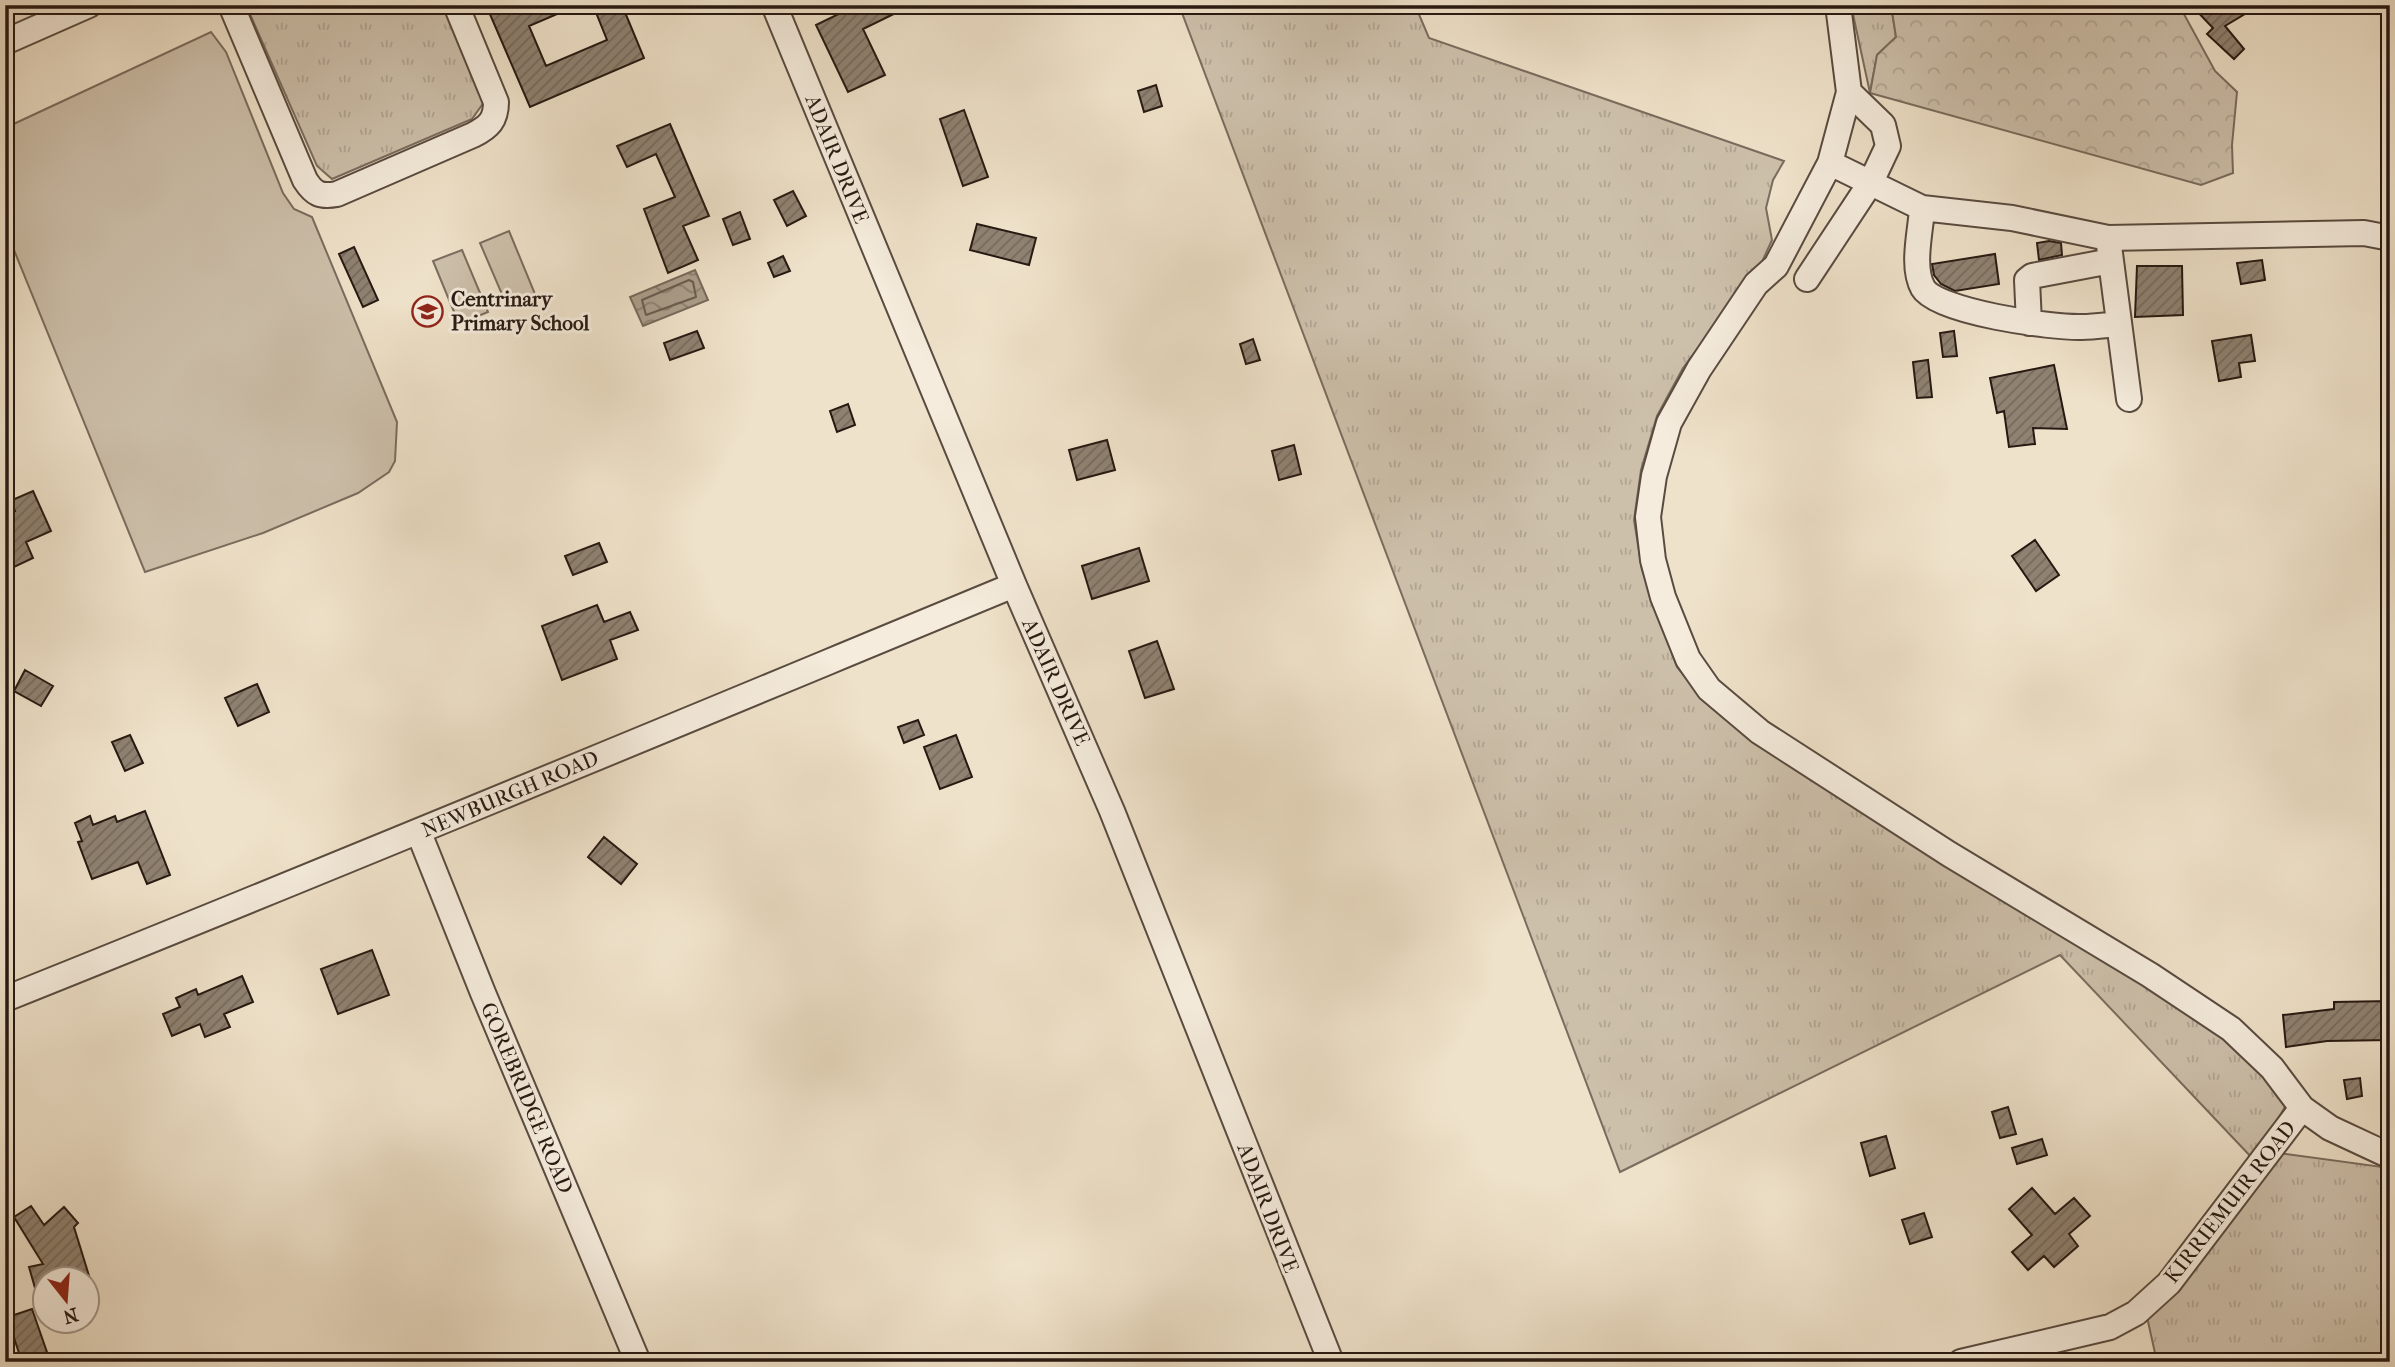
<svg xmlns="http://www.w3.org/2000/svg" width="2395" height="1367" font-family="'IM FELL French Canon',serif">
<style>
.grass{fill:url(#grass-tufts);stroke:#7a6c5e;stroke-width:2}
.forest{fill:url(#forest-crowns);stroke:#7a6c5e;stroke-width:2}
.pitch{fill:#cdc0ab;stroke:#7a6c5e;stroke-width:2}
.water{fill:url(#water-waves);stroke:#76695b;stroke-width:2}
.lines{fill:none;stroke-linecap:round;stroke-linejoin:round}
.shore{stroke:#695c4e;stroke-width:2}
.building{fill:url(#building-hatch);stroke:#271912;stroke-width:2}
.minor-casing{stroke:#594b40;stroke-width:28}
.minor{stroke:#f5ecdd;stroke-width:24}
.labels{text-anchor:middle;stroke-width:6;stroke-linejoin:round;paint-order:stroke}
.street-label{font-size:21px;fill:#271912;stroke:#f5ecdd}
.poi-label{font-size:21px;font-weight:bold;fill:#271912;stroke:#f5ecdd;text-anchor:start}
</style>
<defs>
<pattern id="grass-tufts" width="24" height="20" patternUnits="userSpaceOnUse" patternTransform="scale(1.75)"><rect width="24" height="20" fill="#cdc0ab"/><path d="M3 7l-1-3M5 7V3M7 7l1-3M15 17l-1-3M17 17v-4M19 17l1-3" fill="none" stroke="#b0a492"/></pattern>
<pattern id="forest-crowns" width="20" height="18" patternUnits="userSpaceOnUse" patternTransform="scale(1.75)"><rect width="20" height="18" fill="#cdc0ab"/><path d="M2 6a3 3 0 1 1 6 0M12 15a3 3 0 1 1 6 0" fill="none" stroke="#b0a492"/></pattern>
<pattern id="water-waves" width="16" height="10" patternUnits="userSpaceOnUse" patternTransform="scale(1.75)"><rect width="16" height="10" fill="#ab9e8b"/><path d="M0 5q4-4 8 0t8 0" fill="none" stroke="#8b8070"/></pattern>
<pattern id="building-hatch" width="6" height="6" patternUnits="userSpaceOnUse" patternTransform="scale(1.75)"><rect width="6" height="6" fill="#8f8272"/><path d="M-1 1l2-2M0 6l6-6M5 7l2-2" fill="none" stroke="#756a5c"/></pattern>
</defs>
<rect width="100%" height="100%" fill="#efe2ca"/>
<filter id="stains"><feTurbulence type="fractalNoise" baseFrequency=".00286" numOctaves="4"/><feColorMatrix values="0 0 0 0 .2 0 0 0 0 .09 0 0 0 0 .02 0 0 0 .5 -.17"/></filter>
<radialGradient id="worn" r=".72"><stop offset=".6" stop-color="#630" stop-opacity="0"/><stop offset="1" stop-color="#630" stop-opacity=".3"/></radialGradient>
<path class="grass" d="M246,5H446L484,102L472,119L332,179L317,166Z
M1179,5H1415L1429,38L1784,161L1773,180L1766,208L1772,240L1760,266L1683,368L1657,416L1641,470L1634,520L1642,570L1677,667L1703,699L2228,1032L2289,1100L2254,1160L2060,955L1620,1172Z
M1851,5H1891L1896,37L1877,55L1870,93Z
M2278,1153L2390,1168V1362H2157L2147,1317Z"/>
<path class="forest" d="M1891,5H2179L2215,71L2237,92L2232,145L2233,173L2201,185L1870,93L1877,55L1896,37Z"/>
<path class="pitch" d="M211,32L226,52L283,193L294,209L312,217L397,422L395,461L389,472L358,493L263,533L145,572L5,228V128Z
M509,231L535,294L507,306L480,243Z
M462,250L488,312L459,324L433,261Z"/>
<path class="water" d="M695,270L708,300L643,326L630,297Z"/>
<g class="lines">
<path class="shore" d="M689,280L693,282L696,297L646,315L642,300Z"/>
</g>
<path class="building" d="M486,5H578L529,26L546,66L607,40L593,5H622L644,58L530,107Z
M857,5H912L863,29L885,75L848,92L816,25Z
M2191,5H2260L2225,26L2244,49L2234,59L2207,34L2213,28Z
M1156,85L1162,106L1144,112L1138,91Z
M964,110L988,177L963,186L940,119Z
M670,124L709,216L683,226L698,260L668,273L644,209L675,197L656,154L627,167L617,146Z
M793,191L806,216L787,226L774,200Z
M740,212L750,239L733,245L723,219Z
M977,224L1036,238L1029,265L970,250Z
M2049,241L2061,243L2062,255L2039,260L2037,243Z
M354,247L378,300L363,307L339,254Z
M1995,254L1999,284L1955,291L1941,284L1934,275L1932,264Z
M783,256L790,271L774,277L768,263Z
M2262,260L2265,280L2241,284L2237,263Z
M2137,266H2182L2183,315L2135,317Z
M697,331L704,348L670,360L664,343Z
M1954,331L1957,356L1943,357L1940,333Z
M2251,335L2255,361L2239,363L2241,377L2219,381L2212,341Z
M1253,339L1260,360L1246,364L1240,344Z
M1928,360L1932,397L1917,398L1913,362Z
M2054,365L2067,429L2033,428L2035,444L2009,447L2004,411L1997,413L1990,378Z
M848,404L855,425L837,432L830,411Z
M1107,440L1115,470L1077,480L1069,450Z
M1294,445L1301,474L1279,480L1272,451Z
M33,491L51,531L26,542L33,558L14,567L5,548V516L15,511L10,501Z
M2035,540L2059,575L2036,591L2012,556Z
M599,543L607,562L573,575L565,556Z
M1139,548L1149,581L1092,599L1082,566Z
M597,605L604,622L630,612L638,630L610,640L617,659L562,680L542,626Z
M1157,641L1174,689L1145,698L1129,651Z
M25,670L53,686L41,706L14,691Z
M257,684L269,712L238,726L225,698Z
M918,720L924,735L904,743L898,727Z
M130,735L143,763L125,771L112,742Z
M956,735L972,777L940,789L924,747Z
M145,811L170,875L147,884L138,862L92,879L78,842L82,841L75,823L90,816L93,825L115,816L117,822Z
M604,837L637,864L621,884L588,857Z
M372,950L389,995L338,1014L321,969Z
M242,976L253,1002L224,1014L230,1027L205,1037L200,1024L172,1036L163,1014L180,1007L176,998L196,989L198,995Z
M2390,1001V1040L2327,1041L2286,1047L2283,1015L2334,1009V1002Z
M2360,1078L2362,1096L2347,1099L2344,1080Z
M2008,1107L2016,1134L2000,1138L1992,1112Z
M1886,1136L1895,1168L1870,1176L1861,1143Z
M2042,1139L2047,1155L2017,1164L2012,1148Z
M2032,1188L2055,1214L2074,1198L2090,1216L2069,1234L2078,1246L2054,1267L2044,1256L2028,1270L2012,1252L2032,1235L2009,1209Z
M31,1206L44,1225L64,1207L78,1223L74,1227L90,1279H46V1308L41,1309L29,1267L43,1264L14,1217Z
M1924,1213L1932,1237L1910,1244L1902,1220Z
M32,1309L49,1358L22,1362L14,1338L5,1340V1318Z"/>
<g class="lines">
<defs>
<path id="minor" d="M231,5L305,180C314,194 320,197 337,194L473,135C489,127 496,120 496,102L456,5
M774,5L1014,585L1112,811L1331,1362
M1838,5L1849,92L1830,163L1776,266L1756,284L1699,369L1669,423L1654,476L1648,517L1653,560L1663,597L1688,659L1709,689L1760,732L1949,854L2150,975L2231,1029L2272,1068L2302,1108L2330,1128L2390,1156
M5,42L89,5
M1830,163L1922,208L2012,218L2108,238L2364,233L2390,238
M1922,208C1921,230 1911,267 1923,288C1937,312 2052,328 2082,327C2094,327 2107,325 2119,324
M2108,238L2129,399
M1807,279L1871,182L1888,146L1883,125L1849,92
M2029,323L2027,280L2032,276L2111,261
M419,833L483,993L638,1362
M5,999C343,864 678,724 1014,585
M1961,1362L2110,1327L2136,1313L2169,1283L2302,1108"/>
</defs>
<use href="#minor" class="minor-casing"/>
<use href="#minor" class="minor"/>
</g>
<defs>
<symbol id="school-ring" viewBox="-11 -11 22 22"><circle r="9.5" fill="#f5ecdd" stroke="#8f2418" stroke-width="1.5"/><path d="M0-5L7-2L0 1L-7-2ZM-4 1L0 2.5L4 1V4Q0 6-4 4Z" fill="#8f2418"/></symbol>
</defs>
<g fill-rule="evenodd">
<use href="#school-ring" x="410" y="294" width="35" height="35"/>
</g>
<g class="labels">
<g class="street-label">
<text transform="translate(837 159) rotate(68)" y="7">ADAIR DRIVE</text>
<text transform="translate(1056 682) rotate(66)" y="7">ADAIR DRIVE</text>
<text transform="translate(510 794) rotate(-23)" y="7">NEWBURGH ROAD</text>
<text transform="translate(527 1098) rotate(67)" y="7">GOREBRIDGE ROAD</text>
<text transform="translate(2230 1202) rotate(-52)" y="7">KIRRIEMUIR ROAD</text>
<text transform="translate(1268 1208) rotate(69)" y="7">ADAIR DRIVE</text>
</g>
<g class="poi-label">
<text x="451" y="306">Centrinary<tspan x="451" dy="24">Primary School</tspan></text>
</g>
</g>
<rect width="2395" height="1367" fill="none" stroke="#efe2ca" stroke-width="28"/>
<rect x="7" y="7" width="2381" height="1353" fill="none" stroke="#271912" stroke-width="3.5"/>
<rect x="14" y="14" width="2367" height="1339" fill="none" stroke="#271912" stroke-width="2"/>
<g transform="translate(66 1300) rotate(163)"><circle r="33" fill="#f5ecdd" stroke="#a3988c" stroke-width="2"/>
<path d="M0-5L12 26L0 18L-12 26Z" fill="#8f2418"/>
<text y="-10" font-size="19" font-weight="bold" text-anchor="middle" fill="#271912">N</text>
</g>
<rect width="100%" height="100%" filter="url(#stains)"/>
<rect width="100%" height="100%" fill="url(#worn)"/>
</svg>
